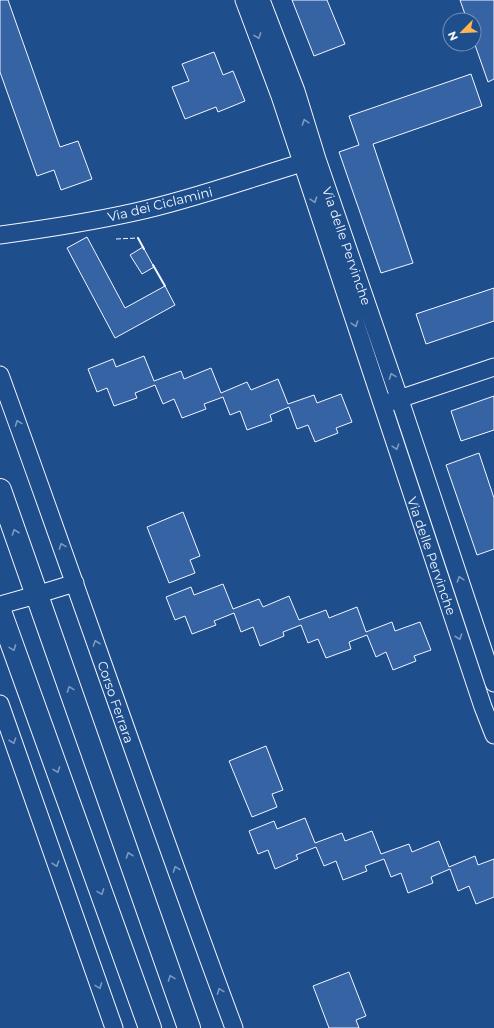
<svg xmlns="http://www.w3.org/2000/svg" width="494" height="1028" font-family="Montserrat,sans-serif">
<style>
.building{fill:#3563a3;stroke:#f2f6ff}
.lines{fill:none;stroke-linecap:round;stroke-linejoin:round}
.street-casing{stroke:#f2f6ff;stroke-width:19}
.secondary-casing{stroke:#f2f6ff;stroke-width:24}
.street{stroke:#1f4e8c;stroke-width:17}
.secondary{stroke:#1f4e8c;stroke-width:22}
.fence{stroke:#f2f6ff;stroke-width:1;stroke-dasharray:5 2;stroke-linecap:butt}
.wall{stroke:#f2f6ff;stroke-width:2}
.oneway{stroke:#7e9ac0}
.labels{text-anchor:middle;stroke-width:3;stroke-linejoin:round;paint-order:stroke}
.street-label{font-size:13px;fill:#f2f6ff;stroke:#1f4e8c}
</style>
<rect width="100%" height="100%" fill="#1f4e8c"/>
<path class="building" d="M0,0H8L60,147L78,141L92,179L61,190L54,170L37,176L0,72Z
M292,0H327L345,44L314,56Z
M460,0H494V79L488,82L474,42V20H467Z
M214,52L223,75L233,71L245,101L218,112L216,107L185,119L172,87L189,81L182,64Z
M471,74L482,106L373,144L413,263L381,273L339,152L359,145L349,116Z
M87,237L125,308L165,286L175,305L115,338L67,248Z
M143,247L154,267L142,274L130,255Z
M494,288V321L426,344L416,314Z
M144,356L154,381L181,371L184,379L211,368L221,393L247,382L251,390L278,379L288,404L314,395L317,403L341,394L352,422L336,428L338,433L315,442L308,425L297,429L289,407L270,415L272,421L247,430L240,411L230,415L223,397L204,404L206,409L182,418L174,399L163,404L155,385L135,393L137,398L114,406L107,388L97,392L88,369L113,359L116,367Z
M494,396V430L461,441L451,411Z
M479,453L494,498V549L477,555L446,465Z
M183,512L200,556L190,560L195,573L169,583L147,527Z
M223,584L233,609L259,599L263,607L289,596L299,620L326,610L329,618L357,607L366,632L392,622L395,631L420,622L431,650L414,656L416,661L393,670L386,652L376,657L367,635L349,642L351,649L326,658L318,639L308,643L301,625L283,632L284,636L260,646L253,627L241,632L234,613L214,621L216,625L192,634L185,616L175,620L166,597L191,587L194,595Z
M266,746L283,790L272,794L277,807L252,817L229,761Z
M305,818L315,843L342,833L345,841L372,831L381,854L409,844L412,852L439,841L449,867L475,856L478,865L494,859V897L476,904L469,886L458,891L450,869L431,877L433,883L408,893L401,873L391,877L384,859L365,866L367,871L343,880L336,861L324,866L316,847L296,855L298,859L275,869L268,850L258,854L249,831L274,821L277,829Z
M349,972L366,1016L356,1020L359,1028H329L313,986Z"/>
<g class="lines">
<defs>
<path id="street" d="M244,0L280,96L439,575L483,707L494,735
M261,0L296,91L317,159L405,415L494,683
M0,235C45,229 90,222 135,212C195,199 253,177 312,160
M0,375C79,592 153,811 234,1028
M390,402L494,367
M0,605L36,595L75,583
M0,704L114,1028"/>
<path id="secondary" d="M0,490L189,1028
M0,611L150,1028"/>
</defs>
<use href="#street" class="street-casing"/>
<use href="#secondary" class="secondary-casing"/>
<use href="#street" class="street"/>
<use href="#secondary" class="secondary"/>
<path class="fence" d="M116,239L138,238"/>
<path class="wall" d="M138,238L144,249
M153,265L165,286"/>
</g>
<defs><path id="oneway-chevron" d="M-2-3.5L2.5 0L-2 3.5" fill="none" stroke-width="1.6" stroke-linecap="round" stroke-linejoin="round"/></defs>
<g class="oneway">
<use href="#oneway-chevron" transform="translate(258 36) rotate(70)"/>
<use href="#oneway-chevron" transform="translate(305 122) rotate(-108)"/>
<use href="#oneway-chevron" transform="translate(314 200) rotate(72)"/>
<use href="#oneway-chevron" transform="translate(355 324) rotate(72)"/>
<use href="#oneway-chevron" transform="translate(392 376) rotate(-110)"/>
<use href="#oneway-chevron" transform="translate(18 423) rotate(-110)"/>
<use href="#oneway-chevron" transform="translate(396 447) rotate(72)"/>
<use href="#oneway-chevron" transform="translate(15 532) rotate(-109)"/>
<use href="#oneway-chevron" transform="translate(62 546) rotate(-110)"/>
<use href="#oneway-chevron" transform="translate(460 579) rotate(-108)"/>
<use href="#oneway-chevron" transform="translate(459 637) rotate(71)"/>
<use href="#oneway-chevron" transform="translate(96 643) rotate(-109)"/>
<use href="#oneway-chevron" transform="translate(13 648) rotate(70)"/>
<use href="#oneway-chevron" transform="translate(70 689) rotate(-110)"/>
<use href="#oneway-chevron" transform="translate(13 741) rotate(71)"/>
<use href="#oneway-chevron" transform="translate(57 770) rotate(70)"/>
<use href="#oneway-chevron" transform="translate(129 855) rotate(-109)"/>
<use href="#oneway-chevron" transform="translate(56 864) rotate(71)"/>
<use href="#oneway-chevron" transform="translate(176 869) rotate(-110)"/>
<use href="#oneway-chevron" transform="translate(101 892) rotate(70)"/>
<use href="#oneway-chevron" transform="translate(171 978) rotate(-110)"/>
<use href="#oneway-chevron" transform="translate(99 986) rotate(70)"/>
<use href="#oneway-chevron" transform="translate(220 991) rotate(-111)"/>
</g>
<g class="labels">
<g class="street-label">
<text transform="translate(160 204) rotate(-14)" y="5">Via dei Ciclamini</text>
<text transform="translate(347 246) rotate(71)" y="5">Via delle Pervinche</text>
<text transform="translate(432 556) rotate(71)" y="5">Via delle Pervinche</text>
<text transform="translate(116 702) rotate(71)" y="5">Corso Ferrara</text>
</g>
</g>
<g transform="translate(462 32) rotate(246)"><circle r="19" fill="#1f4e8c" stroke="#7391ba"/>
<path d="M0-3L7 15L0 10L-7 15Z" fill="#ffb74d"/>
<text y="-6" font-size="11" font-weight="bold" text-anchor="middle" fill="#f2f6ff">N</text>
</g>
</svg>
